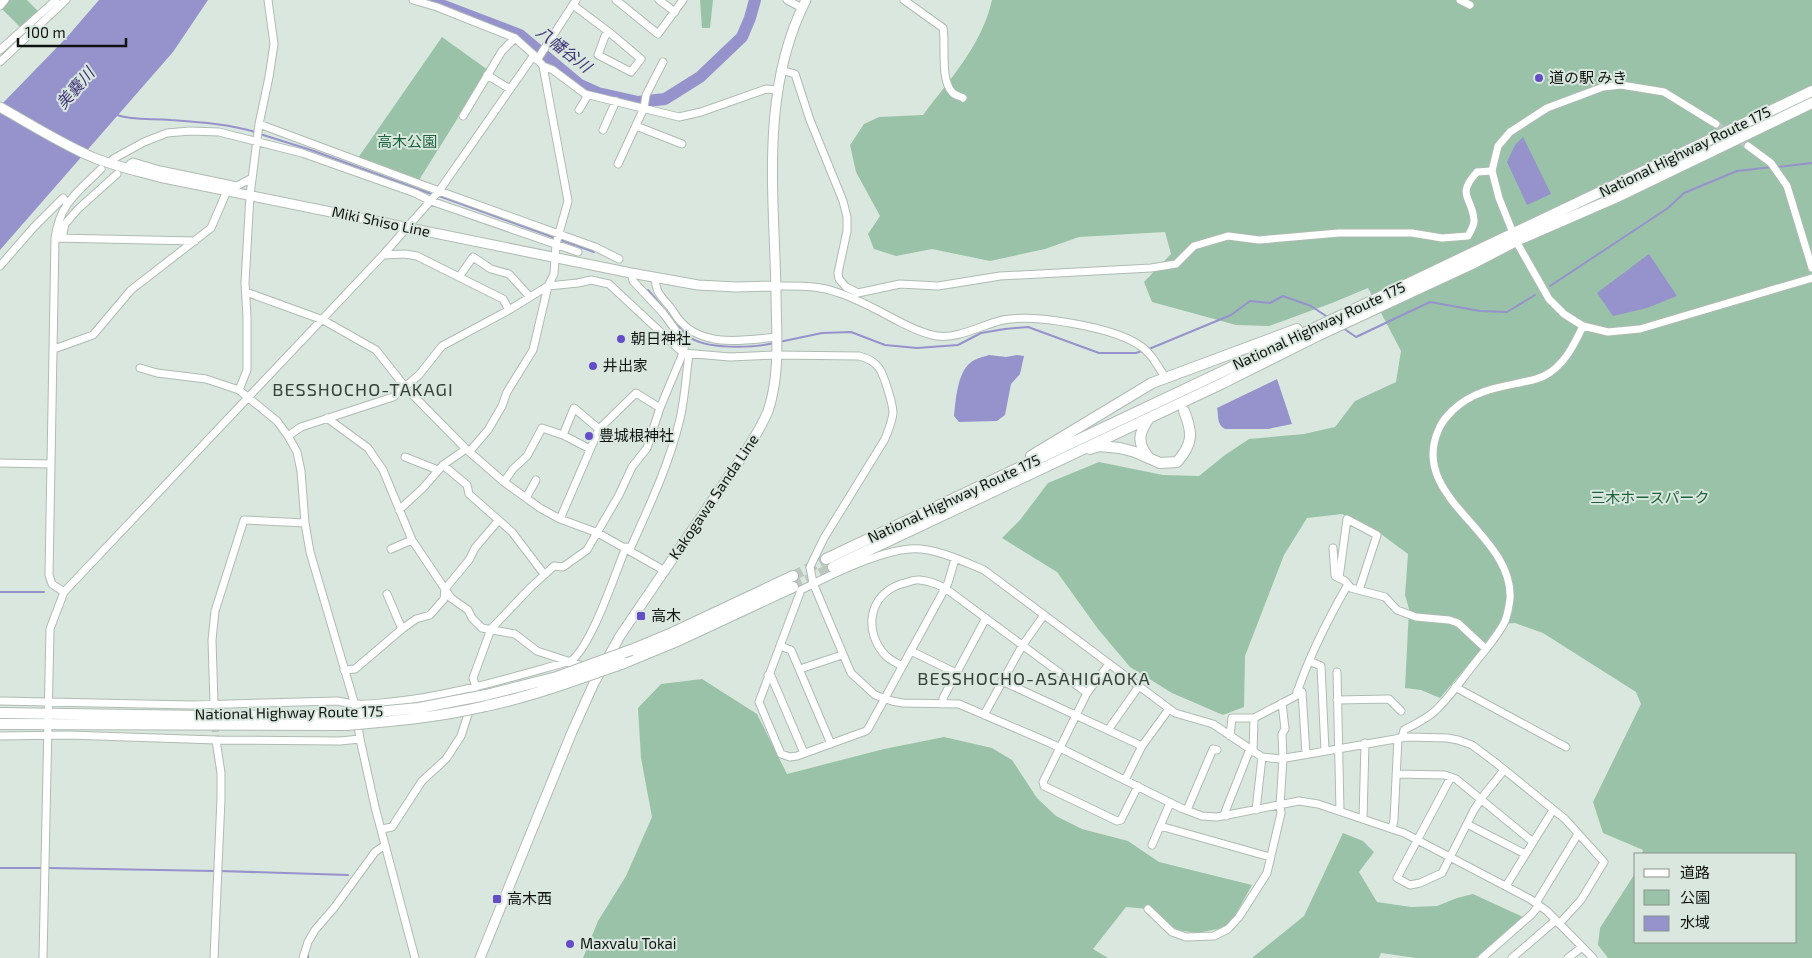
<svg xmlns="http://www.w3.org/2000/svg" width="1812" height="958" font-family="'Exo 2','Noto Sans JP',sans-serif">
<style>
.green{fill:#9ac2a8}
.water{fill:#9692cc}
.lines{fill:none;stroke-linecap:round;stroke-linejoin:round}
.stream{stroke:#9692cc;stroke-width:2}
.river{stroke:#9692cc;stroke-width:12}
.minor-tunnel{stroke:#bcc7bf;stroke-width:7;stroke-dasharray:7 3.5;stroke-linecap:butt}
.highway-tunnel{stroke:#bcc7bf;stroke-width:10;stroke-dasharray:10 5;stroke-linecap:butt}
.minor-casing{stroke:#afbbb3;stroke-width:9}
.major-casing{stroke:#afbbb3;stroke-width:11}
.highway-casing{stroke:#afbbb3;stroke-width:12}
.minor{stroke:#fff;stroke-width:7}
.major{stroke:#fff;stroke-width:9}
.highway{stroke:#fff;stroke-width:10}
.highway-bridge-casing{stroke:#afbbb3;stroke-width:12;stroke-linecap:butt}
.highway-bridge{stroke:#fff;stroke-width:10}
.poi-dot{fill:#644dc6;stroke:#dae7de;stroke-width:2}
.labels{text-anchor:middle;stroke-width:4;stroke-linejoin:round;paint-order:stroke}
.poi-label{font-size:15px;fill:#101411;stroke:#dae7de;text-anchor:start}
.park-label{font-size:15px;fill:#1c623d;stroke:#dae7de}
.street-label{font-size:15px;fill:#101411;stroke:#dae7de}
.water-label{font-size:16px;font-style:italic;fill:#3e3278;stroke:#dae7de}
.quarter-label{font-size:18px;letter-spacing:1px;fill:#36413a;stroke:#dae7de}
</style>
<rect width="100%" height="100%" fill="#dae7de"/>
<path class="green" d="M9,0H27L39,12L21,28L2,9Z
M700,0H713L710,28H702Z
M992,0H1812V958H1608L1598,945L1600,928L1636,872V942H1796V854H1642L1643,850L1603,833L1593,802L1641,704L1636,692L1543,633L1515,623L1499,624L1479,652L1440,698L1421,690L1405,688L1409,609L1405,595L1408,554L1381,534L1342,514L1307,518L1284,555L1245,656L1244,707L1223,715L1172,693L1130,667L1098,629L1057,572L1002,538L1020,520L1048,483L1099,462L1163,475L1199,476L1225,455L1249,439L1304,434L1335,427L1355,401L1396,382L1401,351L1368,288L1332,303L1269,326L1236,325L1152,302L1144,282L1171,254L1165,232L1079,237L1045,249L990,261L932,249L896,256L874,249L868,234L880,216L856,172L850,145L864,124L879,117L923,115C950,79 982,45 992,0Z
M442,37L488,70L419,180L358,158Z
M702,679L757,714L787,774L884,749L944,737L992,748L1012,760L1037,798L1056,816L1082,829L1128,841L1159,862L1252,885L1231,923L1218,929L1197,933L1177,930L1148,909L1126,907L1093,949L1108,958H583L598,921L626,876L652,817L641,758L638,708L661,684Z
M1343,833L1363,841L1374,852L1359,872L1377,902L1411,907L1437,906L1457,898L1473,894L1523,917L1476,958H1416L1381,953L1379,958H1252L1304,916Z"/>
<path class="water" d="M99,0H208L173,52L0,250V106L67,37Z
M1523,137L1551,194L1527,205L1507,162L1515,145Z
M1649,254L1677,296L1647,308L1613,316L1597,293Z
M989,355L1006,357L1017,355L1024,356L1020,374L1011,384L1005,415L997,421L959,422L954,416C956,400 957,374 970,363C976,358 983,357 989,355Z
M1277,379L1292,424L1268,429H1225C1216,424 1219,416 1217,408Z"/>
<g class="lines">
<path class="stream" d="M117,115C135,121 152,118 171,120C198,122 229,124 255,132
M260,134L311,150L434,195
M1777,167L1812,163
M439,196L594,252
M1550,286L1668,208L1684,193L1737,171L1772,167
M648,290C661,304 673,323 688,336C704,350 755,348 774,343
M1343,328L1356,337L1430,302L1480,311L1507,312L1535,295
M779,342L822,333L851,332L885,345L917,348L958,345L981,333L1005,329L1028,327L1099,353H1136L1142,351
M1149,349L1231,315L1250,301L1270,303L1283,296L1311,306L1329,318
M0,592H44
M0,868H43
M48,868L215,871
M220,871L348,875
M308,952V958"/>
<path class="river" d="M428,0L520,35L580,85L598,93L638,102L665,99L700,77L742,37L750,18L755,0"/>
<path class="minor-tunnel" d="M1716,124L1748,146
M214,704L216,740"/>
<path class="highway-tunnel" d="M793,576L826,559
M793,587L833,567"/>
<defs>
<path id="minor" d="M413,0L437,7L515,38L534,55L543,66L553,70L585,94L679,117L701,112L766,89L777,90
M616,0L658,34L683,0
M659,0L675,12
M787,0L802,8
M904,0L943,28C946,46 940,79 952,92C954,95 959,96 963,98
M1460,0L1470,5
M573,5L609,32L641,59L631,72L598,55L605,36L609,32
M0,6L5,0
M0,50L56,0
M537,60L576,0
M0,62L66,0
M781,70L795,74L810,120L843,201L847,217V231L838,273L839,279L846,287L858,293L900,284L938,286L1000,276L1151,268L1176,264L1194,246L1228,236L1259,240L1339,233H1412L1442,238L1468,236C1470,232 1474,226 1474,221C1473,197 1455,196 1477,172L1492,171
M487,75L510,89
M579,110L588,95
M463,116L502,51L515,38
M259,124L439,191L595,247L619,259
M636,126L682,144
M603,130L616,101
M1748,146L1771,163L1787,186L1812,268
M113,159L144,142L167,133L190,131L219,132L302,153L415,193L431,201L578,252
M130,164L133,162L160,170L237,186L252,178
M618,164L644,108L646,95L663,62
M1513,233L1499,198L1492,171L1498,146L1510,132L1547,108L1603,87L1621,85L1664,92L1716,124
M55,238L195,241
M62,238L65,224L78,209L117,174
M1516,241L1549,299L1564,314L1583,326L1608,332L1640,329L1812,278
M383,255L405,254L417,256L503,299L509,310
M0,266L34,227L63,198L67,203
M459,277L473,257L491,269L509,274L530,297
M655,277C656,293 660,295 670,307C674,312 677,318 681,322C705,348 746,340 777,337
M776,286C799,286 818,285 839,293C860,300 879,311 898,321C910,327 923,334 937,336C959,339 981,325 1003,320C1035,314 1112,327 1139,345C1151,352 1158,367 1165,377
M246,292L323,320L376,350L406,388L466,449L504,482L540,508L560,519L598,533L665,571
M54,349L93,335L131,290L211,228L227,191
M140,368L157,373L206,379L239,390L277,421L288,436L297,452L301,471L305,523L310,552L355,705L360,739L375,807L415,958
M239,390L247,370V317L245,283L250,195L259,124L269,77L274,44L268,0
M327,418L368,448L383,470L412,540L451,598L468,610L472,618L482,628L515,634L537,651L586,667
M563,435L574,408L599,429
M288,436L301,427L393,397L419,375L442,346L509,310L548,286L578,283L591,280L609,284L683,353L730,357L776,355L859,356C867,358 874,361 879,368C884,375 893,404 893,413C892,422 888,431 885,439L824,538L810,567L813,583L851,673L875,695L892,701L903,703L959,704L1050,743L1181,808L1202,816L1217,817L1299,801L1318,804L1404,833L1530,899L1547,911L1593,958
M470,451L488,430L502,406L507,392L533,350L548,286L554,274L556,244L568,201L543,66
M405,457L438,470
M0,463L51,464
M443,465L467,485L469,494L512,532L544,574
M504,482L513,469L527,456L542,428L563,435L590,449
M526,498L536,480
M399,510L423,488L443,465L466,449
M560,519L599,429L636,393L660,408L683,353L685,343L663,313L633,281L631,273
M1333,548L1335,576L1345,581L1351,588L1385,597L1397,610L1416,617L1449,620L1458,623L1486,649
M391,549L412,540
M630,549C649,507 669,465 680,419C685,398 686,375 689,354
M955,559L948,583L868,729L866,731L797,756L790,757L781,754L759,702L801,590C828,576 880,551 910,549C933,547 963,561 984,570L1175,713L1213,724L1262,757L1280,759L1407,737L1447,738L1458,740L1472,745L1496,763L1565,819L1604,862L1581,900L1559,924
M1339,578L1347,519L1377,535L1359,590
M64,592L52,584L49,575L55,238C60,203 77,193 101,169
M387,594L402,629
M780,646L791,650L831,744
M911,651L956,673
M1309,661L1321,666L1325,751
M1109,664L1087,693L1043,782L1044,786L1117,821L1121,820L1138,786
M902,666C897,663 890,660 886,656C863,632 868,595 901,584C907,583 914,579 920,580C928,581 937,584 945,588L1087,693
M800,669L842,655
M344,670L355,669L402,629L416,619L430,615L444,599L445,589L469,560L475,548L498,521
M1337,672L1340,811
M768,675L771,676L804,753
M1002,681L1142,746
M1455,687L1566,747
M474,690L476,687L473,678L491,629L530,588L554,566L563,567L587,550L619,495L632,467L647,448L660,408
M1297,691L1302,692L1306,754
M1337,700L1389,699L1401,711
M0,701L192,705L337,701C358,706 370,704 391,702C452,696 512,677 571,661C592,645 615,574 626,547
M214,704L212,640L215,611L244,520L305,523
M943,704V698L986,618
M984,715L1022,646L1044,615
M1108,730L1139,686
M0,736L68,735L216,740L340,741L360,739
M1230,736L1232,718H1254L1296,696C1308,658 1327,621 1347,586H1349
M1402,738L1404,730C1415,724 1427,719 1436,710C1450,697 1462,679 1474,664C1485,650 1498,636 1505,621C1508,614 1509,606 1510,599C1514,533 1409,499 1438,431C1441,422 1447,416 1453,410C1472,392 1494,388 1519,383C1527,381 1536,380 1544,376C1564,366 1574,345 1583,326
M1253,752L1254,718
M1396,774L1445,775L1456,779L1533,842
M1451,777L1397,878L1410,885L1420,883L1442,873L1474,810L1484,795L1504,770
M1125,780L1142,746L1169,709
M1187,810L1213,749L1217,750
M1256,810L1262,757
M1226,816L1225,812L1250,749
M1363,819L1365,743
M1467,824L1525,854
M1160,826L1270,857
M382,829L392,827L422,781L446,759L461,736L470,708
M1392,829L1394,820L1398,738
M1152,845L1170,803
M1506,886L1553,810
M1536,903L1578,834
M1148,909L1172,932L1186,937L1214,936L1228,929L1239,917L1267,873L1281,813L1280,805L1283,759L1282,734L1285,729L1282,703
M43,958L50,629L64,592L383,255L439,191L534,55
M214,958L221,799V773L216,740
M303,958L308,942L315,930L334,908L375,852L385,845
M1482,958L1532,914L1539,905
M1512,958L1556,920
M1568,958L1582,947"/>
<path id="major" d="M0,107C30,124 60,143 92,157C114,166 137,171 159,177L631,273L698,285L736,287L776,286
M480,958L572,732L594,683L620,636L744,454C753,440 762,426 768,411C781,373 776,330 776,291C774,193 760,90 806,0"/>
<path id="highway" d="M1090,449L1099,446L1120,448L1135,452L1160,463L1177,462C1193,444 1193,433 1184,411
M1031,456L1152,383L1297,329
M1149,458C1136,442 1139,433 1149,418
M826,559C1155,403 1484,249 1812,91
M833,567L1223,383L1319,335L1472,264L1516,241L1615,198L1812,103
M631,650L672,633L793,576
M624,663L675,642L793,587
M0,713L205,716L345,715
M0,724L347,725"/>
</defs>
<use href="#minor" class="minor-casing"/>
<use href="#major" class="major-casing"/>
<use href="#highway" class="highway-casing"/>
<use href="#minor" class="minor"/>
<use href="#major" class="major"/>
<use href="#highway" class="highway"/>
<defs>
<path id="highway-bridge" d="M345,715L419,708L486,695L557,677L631,650
M347,725C394,721 440,717 486,706C533,696 579,679 624,663"/>
</defs>
<use href="#highway-bridge" class="highway-bridge-casing"/>
<use href="#highway-bridge" class="highway-bridge"/>
</g>
<g class="poi-dot">
<circle cx="1539" cy="78" r="5"/>
<circle cx="621" cy="339" r="5"/>
<circle cx="593" cy="366" r="5"/>
<circle cx="589" cy="436" r="5"/>
<rect x="636" y="611" width="10" height="10" rx="2.5"/>
<rect x="492" y="894" width="10" height="10" rx="2.5"/>
<circle cx="570" cy="944" r="5"/>
</g>
<g class="labels">
<g class="poi-label">
<text x="1549" y="83">道の駅 みき</text>
<text x="631" y="344">朝日神社</text>
<text x="603" y="371">井出家</text>
<text x="599" y="441">豊城根神社</text>
<text x="651" y="621">高木</text>
<text x="507" y="904">高木西</text>
<text x="580" y="949">Maxvalu Tokai</text>
</g>
<g class="park-label">
<text x="407" y="147">高木公園</text>
<text x="1650" y="503">三木ホースパーク</text>
</g>
<g class="street-label">
<text transform="translate(1685 152) rotate(-26)" y="5">National Highway Route 175</text>
<text transform="translate(381 222) rotate(12)" y="5">Miki Shiso Line</text>
<text transform="translate(1319 326) rotate(-25)" y="5">National Highway Route 175</text>
<text transform="translate(714 497) rotate(-56)" y="5">Kakogawa Sanda Line</text>
<text transform="translate(954 499) rotate(-25)" y="5">National Highway Route 175</text>
<text transform="translate(289 713) rotate(-1)" y="5">National Highway Route 175</text>
</g>
<g class="water-label">
<text transform="translate(564 49) rotate(38)" y="6">八幡谷川</text>
<text transform="translate(75 88) rotate(-49)" y="6">美嚢川</text>
</g>
<g class="quarter-label">
<text x="363" y="396">BESSHOCHO-TAKAGI</text>
<text x="1034" y="685">BESSHOCHO-ASAHIGAOKA</text>
</g>
</g>
<rect x="1634" y="853" width="162" height="90" fill="#dae7de" stroke="#89938c"/>
<rect x="1644" y="869" width="25" height="8" fill="#ffffff" stroke="#89938c"/>
<text x="1680" y="878" font-size="15" fill="#101411">道路</text>
<rect x="1644" y="890" width="25" height="15" fill="#9ac2a8" stroke="#89938c"/>
<text x="1680" y="903" font-size="15" fill="#101411">公園</text>
<rect x="1644" y="916" width="25" height="15" fill="#9692cc" stroke="#89938c"/>
<text x="1680" y="928" font-size="15" fill="#101411">水域</text>
<path d="M18 38v8h108v-8" fill="none" stroke="#101411" stroke-width="2.5"/>
<text x="25" y="38" font-size="15" fill="#101411" stroke="#dae7de" stroke-width="4" paint-order="stroke">100 m</text>
</svg>
